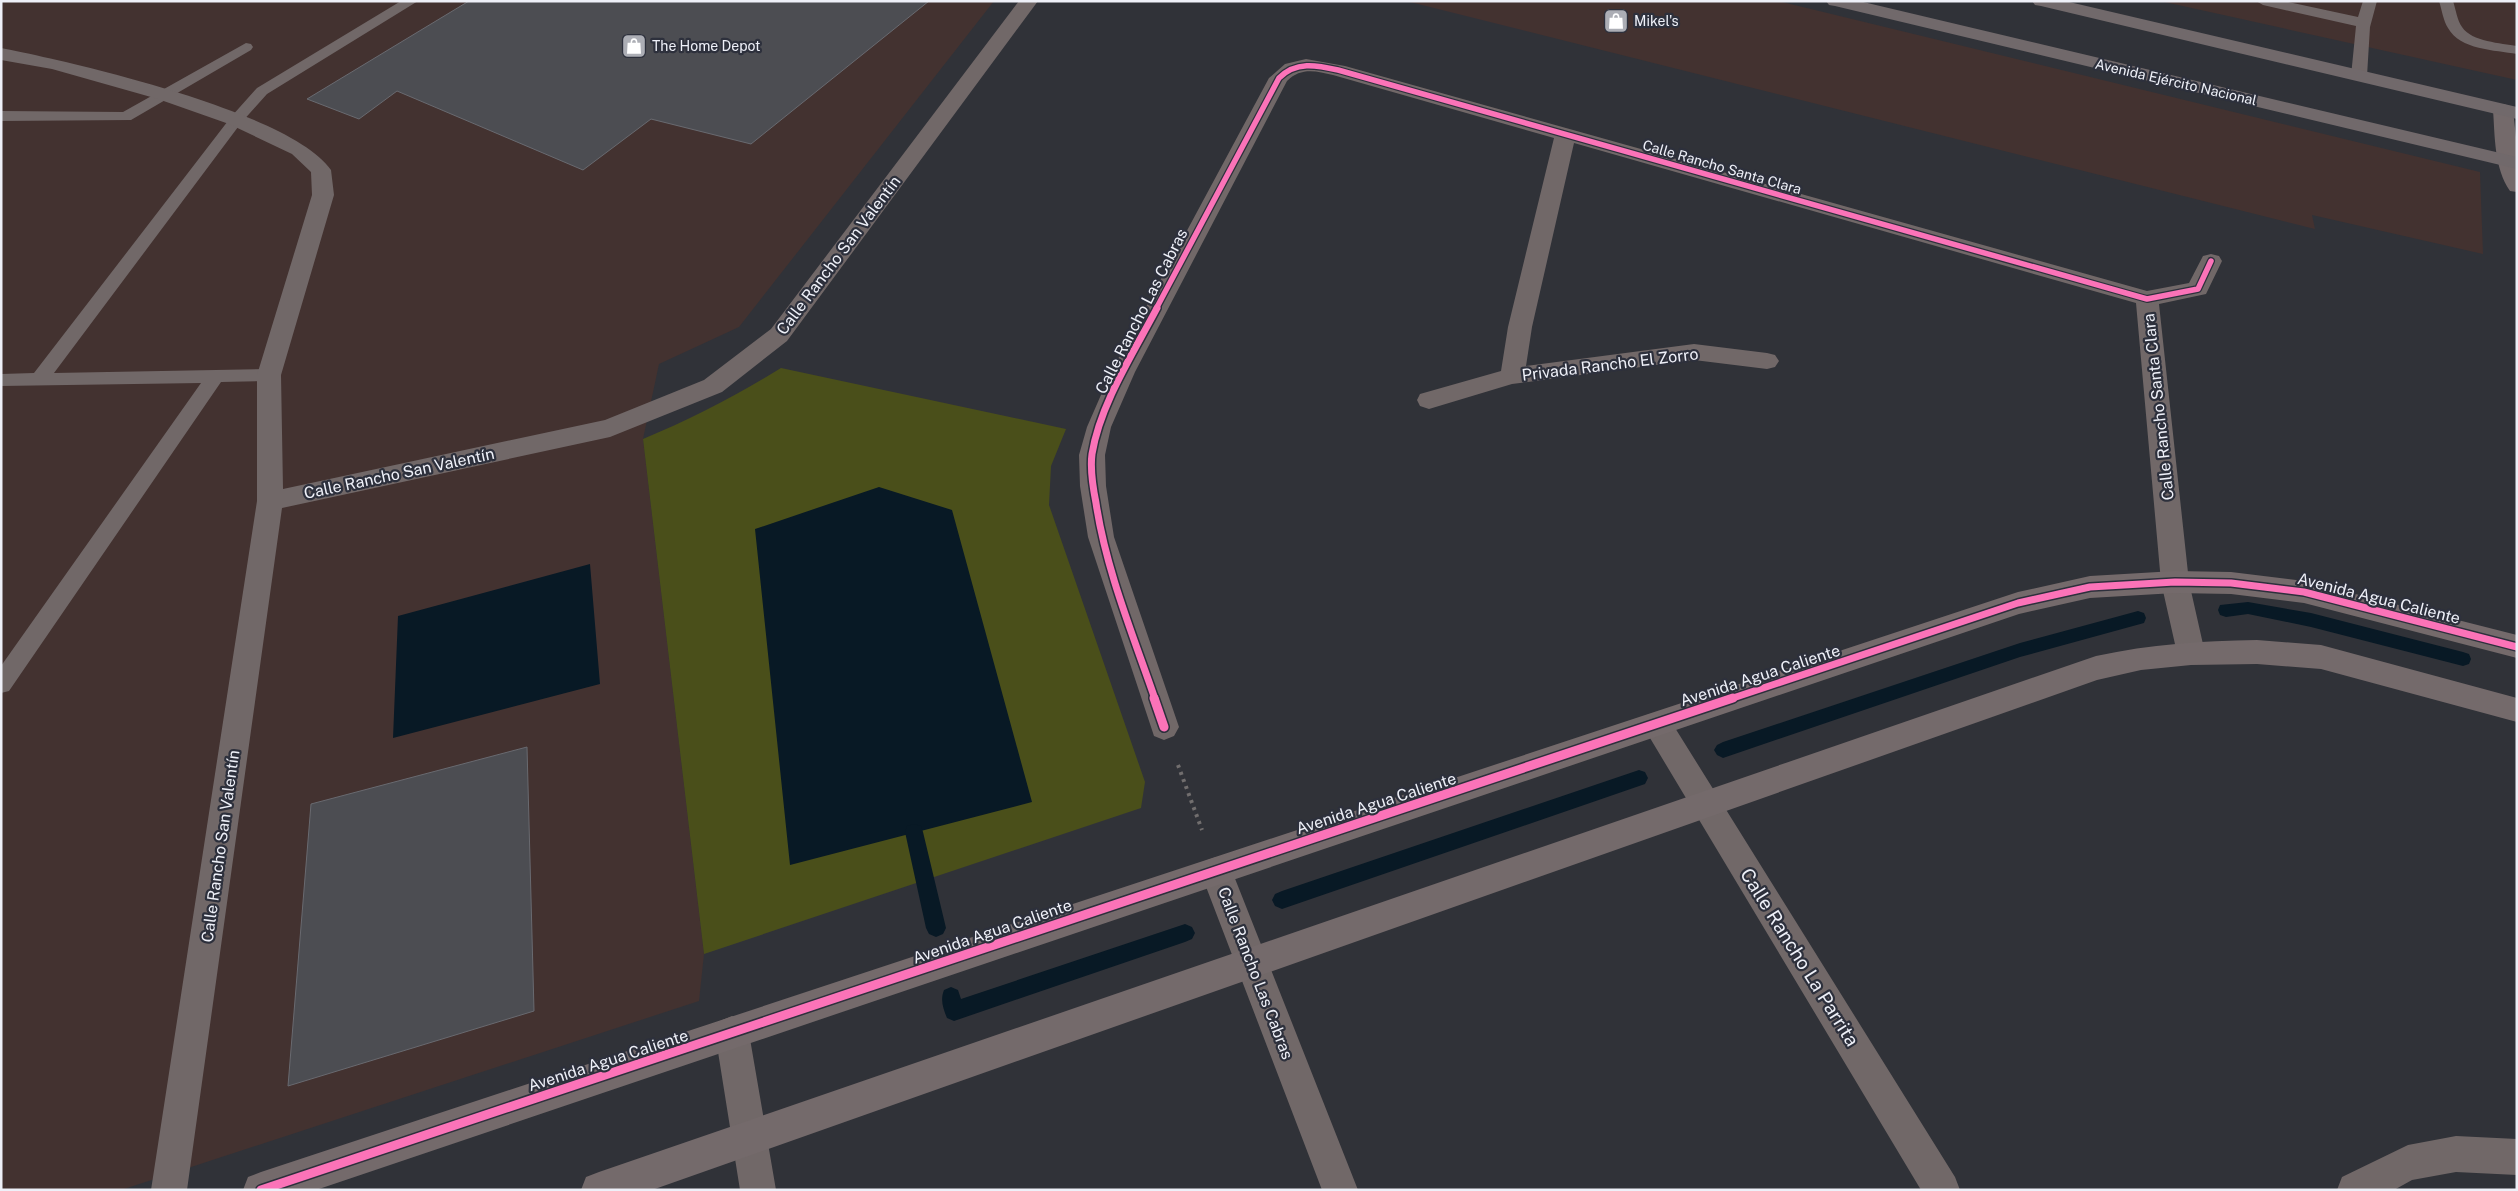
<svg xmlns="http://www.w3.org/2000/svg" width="2518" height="1191" font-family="'Public Sans',sans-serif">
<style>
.commercial{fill:#433230}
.green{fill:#4a4f1a}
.water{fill:#081925}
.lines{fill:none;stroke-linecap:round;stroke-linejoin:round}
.stream{fill:#081925;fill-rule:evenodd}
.building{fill:#4c4d52;stroke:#696a70}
.path{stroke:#716e6e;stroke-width:4;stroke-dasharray:3 4.5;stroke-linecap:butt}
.lane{fill:#716868;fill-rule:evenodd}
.street{fill:#716868;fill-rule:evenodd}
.secondary{fill:#746a6b;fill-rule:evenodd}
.primary{fill:#71696b;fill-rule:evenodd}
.cycleway-far2-casing{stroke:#2d303c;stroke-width:8}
.cycleway-far1-casing{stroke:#2d303c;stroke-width:10}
.cycleway-casing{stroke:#2d303c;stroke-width:12}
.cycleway-far2{stroke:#fb73b8;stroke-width:5.5}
.cycleway-far1{stroke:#fb73b8;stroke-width:7}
.cycleway{stroke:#fb73b8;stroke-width:9}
.labels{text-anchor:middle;stroke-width:4.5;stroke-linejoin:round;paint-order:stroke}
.far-poi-label{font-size:14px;fill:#eef0f8;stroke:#2d303c;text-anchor:start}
.far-street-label{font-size:14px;fill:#eef0f8;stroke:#2d303c}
.street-label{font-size:16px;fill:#eef0f8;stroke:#2d303c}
.near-street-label{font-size:19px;fill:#eef0f8;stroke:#2d303c}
</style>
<rect width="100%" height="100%" fill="#303238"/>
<path class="commercial" d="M1,1H994L739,327L659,364L643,439L704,954L699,1001L121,1190H1Z
M1406,1H1778L2480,172L2483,254L2312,215L2315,229Z
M2160,1H2517V80Z"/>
<path class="green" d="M781,368L1066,429L1051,466L1049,505L1145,782L1141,808L704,954L643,439C691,419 737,395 781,368Z"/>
<path class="water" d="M879,487L952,510L1032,802L790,865L755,529Z
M590,564L600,684L393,738L398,616Z"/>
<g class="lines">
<path class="stream" d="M2248,602L2311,613L2463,652L2469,654L2471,659L2469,664L2463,666L2311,627L2248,614L2226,617L2220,615L2218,610L2220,605Z
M2138,611L2144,613L2146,618L2144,623L2020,657L1723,758L1717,755L1714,750L1717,745L1723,742L2020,643Z
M1639,770L1645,772L1648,778L1645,784L1282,909L1275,906L1272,900L1275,894L1282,891Z
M914,824L921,826L923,832L946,928L943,934L936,937L929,934L926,928L905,832L907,826Z
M1185,924L1192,927L1195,933L1192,939L1185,942L954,1021L947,1018C943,1008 940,1000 944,990L951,987L958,990L961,999Z"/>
</g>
<path class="building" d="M469,1H929L751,144L651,119L583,170L397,91L359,119L307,99Z
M527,747L534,1011L288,1086L311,804Z"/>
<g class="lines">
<path class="path" d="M1178,765L1202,830"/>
<path class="lane" d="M401,1H418L267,94L241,123L54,373L269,369L276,370L278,375L276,380L269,381L221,382L9,691L1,693V666L201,383L1,386V374L34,373L231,117L257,88Z
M2256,1H2284L2358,17L2363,1H2377L2370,27L2367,76L2364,79H2354L2351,76L2356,26L2263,5Z
M2439,1H2453C2456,10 2457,20 2462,27C2472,42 2501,43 2517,46V54C2495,50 2460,50 2448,28C2443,20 2442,10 2439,1Z
M246,43L251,44L253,47L251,50L131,120L1,121V111L123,112Z"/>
<path class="street" d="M1019,1H1038L787,341L722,392L610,437L282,508L187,1190H151L257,501V375L312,195L311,172L292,154L229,124L158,99L52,69L1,60V48C73,62 291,112 331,170L334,195L281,375L283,489L605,420L704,380L771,329Z
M1306,59L1345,66L2147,291L2189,283L2203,256L2211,254L2219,256L2222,261L2206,294L2159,304L2189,582L2205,653L2201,661L2191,665L2181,661L2177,653L2161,582L2136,303L1574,143L1532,327L1526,366L1694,344L1767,353L1775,355L1779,361L1775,367L1767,369L1694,360L1512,384L1429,409L1420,406L1417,400L1420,394L1501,371L1508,327L1554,138L1333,75C1316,71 1301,67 1287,81L1135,372L1111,427L1105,455L1106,486L1114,537L1179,727L1174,736L1164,740L1154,736L1088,537L1080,486L1079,455L1087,427L1111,372L1269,78L1285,64Z
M1657,712L1667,715L1955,1177L1960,1190H1921L1647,733L1642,724L1647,715Z
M1216,857L1227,861L1232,871L1358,1190H1322L1200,871L1205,861Z
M732,1016L744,1021L749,1033L776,1190H740L715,1033L720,1021Z
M2456,1136L2517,1139V1175L2456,1172L2412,1180L2394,1190H2337L2342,1177L2408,1145Z"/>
<path class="secondary" d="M2503,104L2510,106L2513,110L2517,146V192L2510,191C2494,168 2495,136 2493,110L2496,106Z
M2175,571L2231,572L2304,581L2517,635V658L2304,603L2231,594L2175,593L2090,598L2019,614L316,1190H243L248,1177L261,1172L2018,592L2090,576Z
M2257,640L2321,645L2517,698V722L2321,669L2257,664L2191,665L2141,670L2097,680L652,1190H581L586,1177L599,1172L2096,656C2152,644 2200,641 2257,640Z"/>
<path class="primary" d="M1826,1H1859L2517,157V169L1835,6L1829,5Z
M2032,1H2065L2517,107V119L2041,6L2035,5Z"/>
<defs>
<path id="cycleway-far2" d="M1156,309L1279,78C1296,61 1316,65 1338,70L2147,299L2198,289L2211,261"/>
<path id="cycleway-far1" d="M1155,699C1133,635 1106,570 1096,503C1093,488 1090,469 1092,454C1100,404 1134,352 1157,308
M1730,699L2018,603L2090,587L2175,582L2231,583L2304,592L2517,647"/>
<path id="cycleway" d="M1154,698L1164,727
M261,1190L1733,698"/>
</defs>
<use href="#cycleway-far2" class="cycleway-far2-casing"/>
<use href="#cycleway-far1" class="cycleway-far1-casing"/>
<use href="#cycleway" class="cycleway-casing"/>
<use href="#cycleway-far2" class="cycleway-far2"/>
<use href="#cycleway-far1" class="cycleway-far1"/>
<use href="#cycleway" class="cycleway"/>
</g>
<defs>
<symbol id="shop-square" viewBox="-11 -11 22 22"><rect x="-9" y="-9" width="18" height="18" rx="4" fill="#acaeb5" stroke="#2d303c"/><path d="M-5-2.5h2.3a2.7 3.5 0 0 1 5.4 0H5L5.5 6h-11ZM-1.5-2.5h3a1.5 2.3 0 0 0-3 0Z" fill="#fff"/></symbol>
</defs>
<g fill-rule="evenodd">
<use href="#shop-square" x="1602" y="7" width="28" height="28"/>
<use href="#shop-square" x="620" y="32" width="28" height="28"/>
</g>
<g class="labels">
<g class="far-poi-label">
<text x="1634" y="26">Mikel's</text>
<text x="652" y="51">The Home Depot</text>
</g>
<g class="far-street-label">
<text transform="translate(2176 82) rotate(13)" y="5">Avenida Ejército Nacional</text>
<text transform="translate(1722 167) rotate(16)" y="5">Calle Rancho Santa Clara</text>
</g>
<g class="street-label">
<text transform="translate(838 255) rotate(-53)" y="6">Calle Rancho San Valentín</text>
<text transform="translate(1141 311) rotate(-63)" y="6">Calle Rancho Las Cabras</text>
<text transform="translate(1610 364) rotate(-7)" y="6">Privada Rancho El Zorro</text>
<text transform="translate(2158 407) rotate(-96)" y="6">Calle Rancho Santa Clara</text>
<text transform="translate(399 473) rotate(-12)" y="6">Calle Rancho San Valentín</text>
<text transform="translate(2379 598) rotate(14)" y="6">Avenida Agua Caliente</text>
<text transform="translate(1760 675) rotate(-18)" y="6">Avenida Agua Caliente</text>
<text transform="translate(1376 803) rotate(-18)" y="6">Avenida Agua Caliente</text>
<text transform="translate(220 846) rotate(-82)" y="6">Calle Rancho San Valentín</text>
<text transform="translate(992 931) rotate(-19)" y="6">Avenida Agua Caliente</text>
<text transform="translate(1256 973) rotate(69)" y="6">Calle Rancho Las Cabras</text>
<text transform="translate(608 1060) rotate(-18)" y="6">Avenida Agua Caliente</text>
</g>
<g class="near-street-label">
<text transform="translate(1800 957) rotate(58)" y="7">Calle Rancho La Parrita</text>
</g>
</g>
<rect width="2518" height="1191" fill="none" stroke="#eef0f8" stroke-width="5"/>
</svg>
